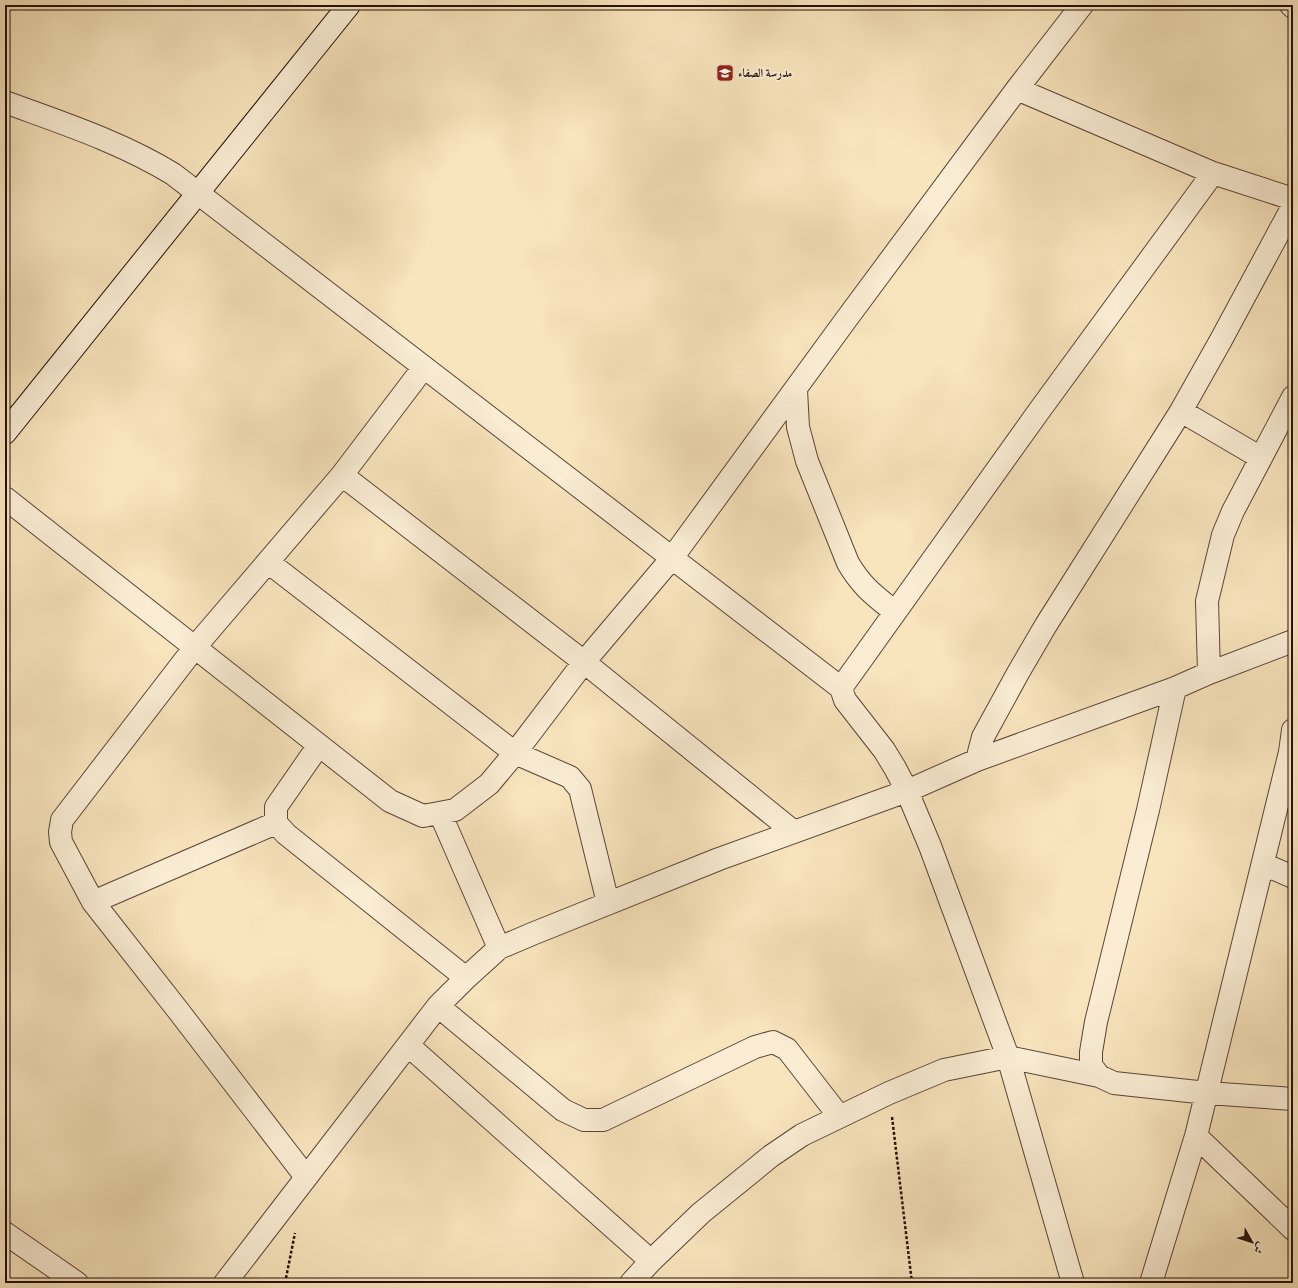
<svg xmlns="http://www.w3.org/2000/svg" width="1298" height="1288" font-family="'IM FELL Great Primer',Amiri,serif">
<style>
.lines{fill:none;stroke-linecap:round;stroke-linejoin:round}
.street-casing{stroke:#5a4536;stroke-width:24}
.secondary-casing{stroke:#251009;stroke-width:24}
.path{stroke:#251009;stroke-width:2.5;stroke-dasharray:3 2;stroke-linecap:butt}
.street{stroke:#faedd4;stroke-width:22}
.secondary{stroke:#faedd4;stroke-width:22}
.labels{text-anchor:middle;stroke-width:4;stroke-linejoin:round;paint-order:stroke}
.poi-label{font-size:12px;font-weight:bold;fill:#251009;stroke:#faedd4;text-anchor:start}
</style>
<rect width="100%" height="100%" fill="#f8e4bd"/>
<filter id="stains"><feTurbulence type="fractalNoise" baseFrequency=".005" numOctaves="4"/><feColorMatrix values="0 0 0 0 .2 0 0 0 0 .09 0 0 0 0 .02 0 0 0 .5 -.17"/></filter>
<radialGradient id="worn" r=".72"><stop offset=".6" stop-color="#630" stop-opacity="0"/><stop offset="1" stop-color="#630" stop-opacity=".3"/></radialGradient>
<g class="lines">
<defs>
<path id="street" d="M1291,5L1293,7
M1017,89L1213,173L1293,199
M5,102C62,123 121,142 173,174L841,688L845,700L884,750L895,768L907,791L930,846L1008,1057L1073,1283
M796,390L798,427L807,461L848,563C862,587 875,596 895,612
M1181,411L1261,458
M342,475L584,662L794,832
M5,498L390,801L423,816L455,810L489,784L515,753L584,662L672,558L845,321L1017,89L1082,5
M268,562L515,753L570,777L580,789L608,903
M1209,673L1207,601L1223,535L1233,511L1293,397
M841,688L1039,411L1213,173
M1175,688L1148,810L1096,1022L1091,1052V1065L1099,1076L1114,1083L1207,1093L1293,1099
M319,745L276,807V823L286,834L466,978
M977,760L983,737L1018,673L1046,625L1181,411L1221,340L1293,206
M440,813L499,948
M1263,864L1293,877
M93,902L276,823
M438,1006L563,1110L584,1120H603L755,1047L773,1042L787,1049L839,1116
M409,1046L651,1261
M1196,1136L1293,1229
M306,1177L177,1009L93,902L61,842L60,832L62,820L195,647L342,475L424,367
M5,1233L77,1283
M225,1283L438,1006L466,978L499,948L532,934L719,859L907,791L977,760L1175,688L1209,673L1293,641
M631,1283L651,1261L701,1213L771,1156L802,1135L889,1093L944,1070L1008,1057L1099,1076
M1151,1283L1196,1136L1290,752L1293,730"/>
<path id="secondary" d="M5,433L349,5"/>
</defs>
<use href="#street" class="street-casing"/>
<use href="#secondary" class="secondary-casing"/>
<path class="path" d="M892,1117L912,1283
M285,1283L295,1233"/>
<use href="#street" class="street"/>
<use href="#secondary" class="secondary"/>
</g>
<defs>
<symbol id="school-square" viewBox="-11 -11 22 22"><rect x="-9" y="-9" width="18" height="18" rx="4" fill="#8f2418" stroke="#faedd4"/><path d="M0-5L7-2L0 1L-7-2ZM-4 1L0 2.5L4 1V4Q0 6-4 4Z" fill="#fff"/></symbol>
</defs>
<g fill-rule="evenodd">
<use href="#school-square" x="715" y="63" width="20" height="20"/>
</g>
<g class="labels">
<g class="poi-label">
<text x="738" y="77">مدرسة الصفاء</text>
</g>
</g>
<rect width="1298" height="1288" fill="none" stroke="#f8e4bd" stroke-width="20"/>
<rect x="6" y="6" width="1286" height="1276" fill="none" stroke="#251009" stroke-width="2"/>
<rect x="10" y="10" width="1278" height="1268" fill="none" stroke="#251009"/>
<g transform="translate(1252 1242) rotate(129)" stroke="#faedd4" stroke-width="3" paint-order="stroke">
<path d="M0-3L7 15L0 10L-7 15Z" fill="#251009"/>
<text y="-6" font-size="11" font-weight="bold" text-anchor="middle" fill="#251009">ش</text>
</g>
<rect width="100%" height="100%" filter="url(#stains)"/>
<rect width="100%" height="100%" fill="url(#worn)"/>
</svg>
